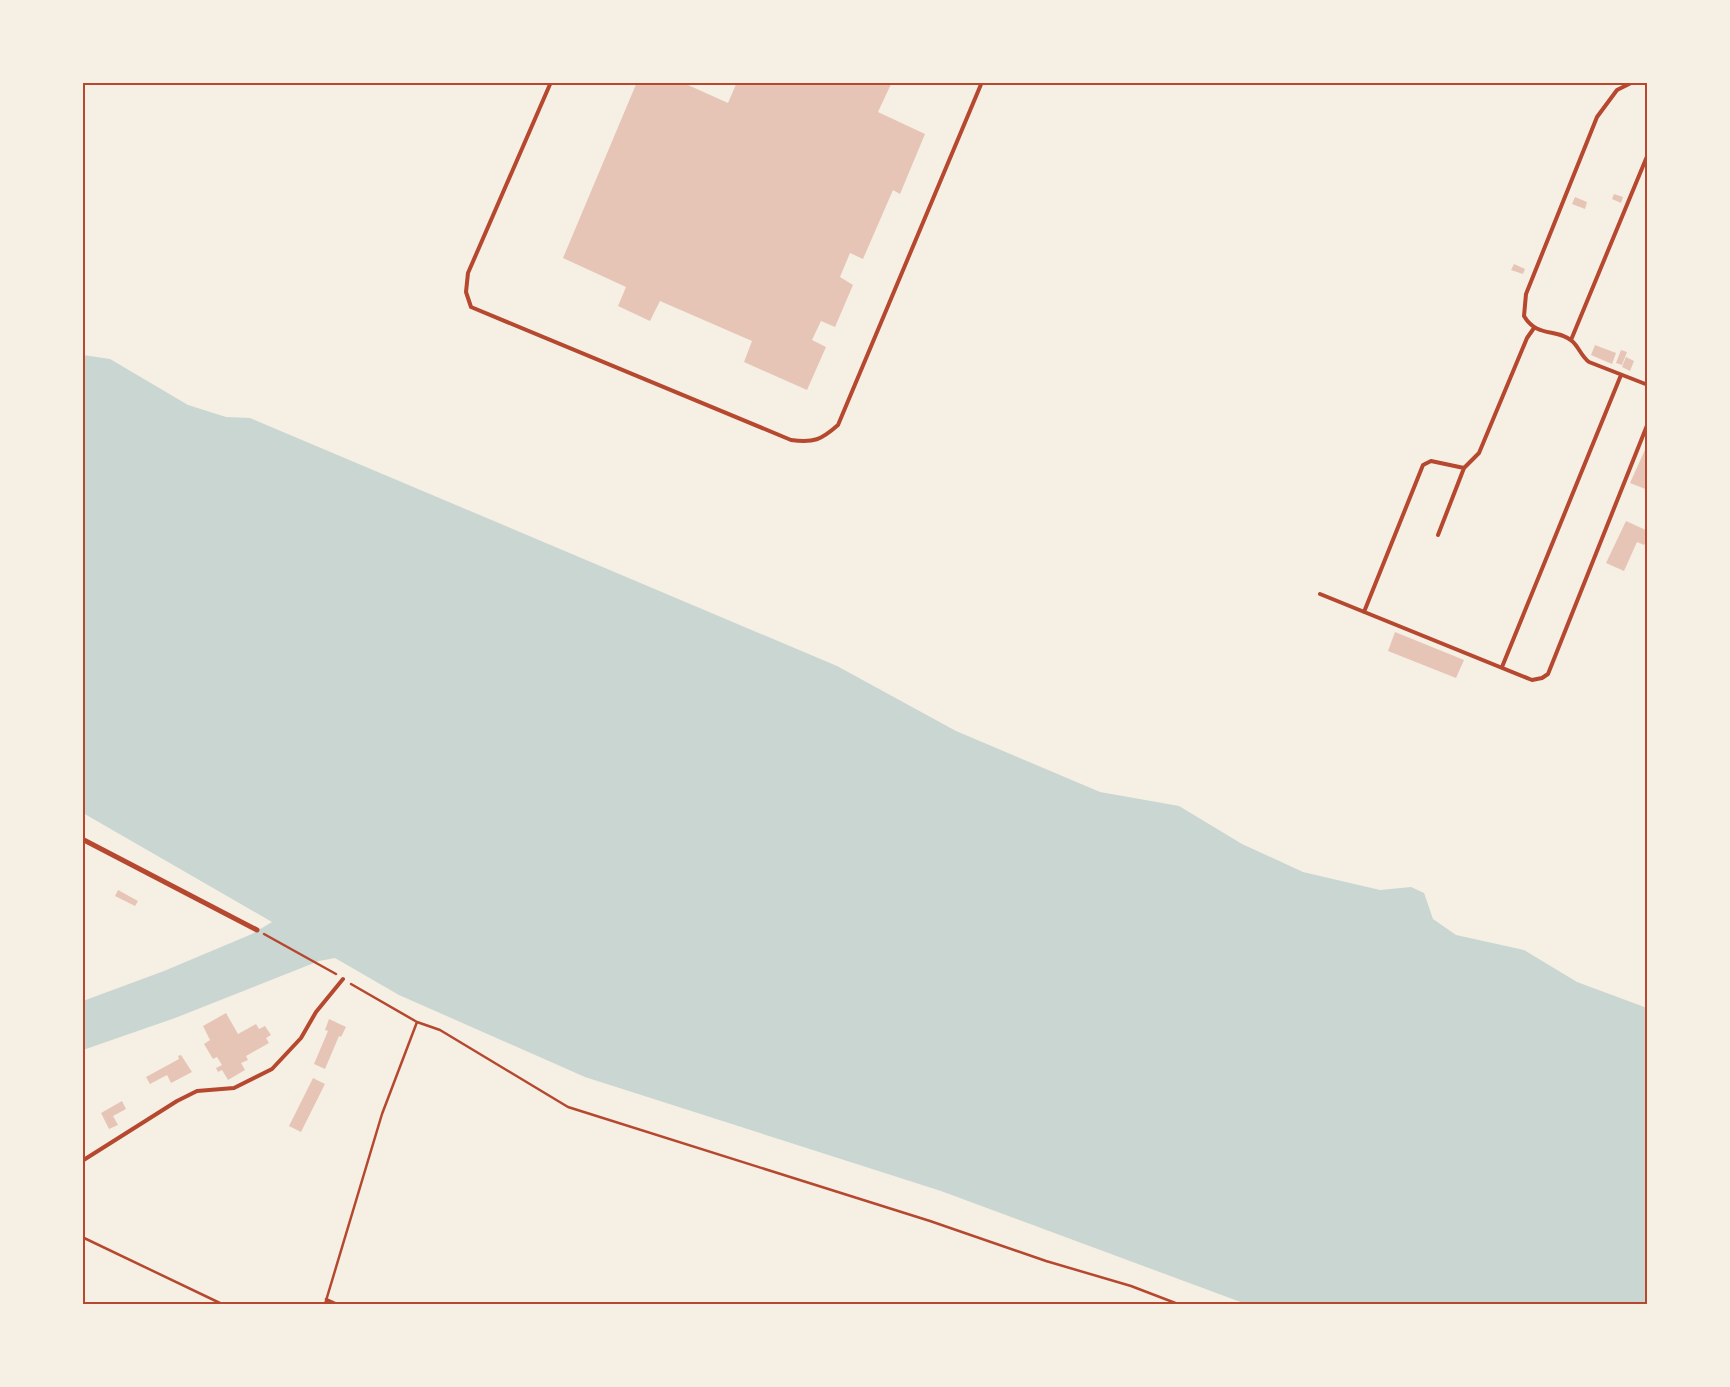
<svg xmlns="http://www.w3.org/2000/svg" width="1730" height="1387" font-family="'DM Sans',sans-serif">
<style>
.water{fill:#c9d6d2}
.building{fill:#e6c5b7}
.lines{fill:none;stroke-linecap:round;stroke-linejoin:round}
.path{stroke:#b5482f;stroke-width:2.5}
.service{stroke:#b5482f;stroke-width:4}
.minor{stroke:#b5482f;stroke-width:5}
.neatline{fill:none;stroke:#b5482f;stroke-width:2}
</style>
<rect width="100%" height="100%" fill="#f6efe4"/>
<path class="water" d="M83,355L110,359L188,405L226,417L250,418L837,666L956,731L1100,792L1179,806L1242,844L1303,872L1380,890L1411,887L1424,893L1433,919L1456,935L1524,950L1577,982L1647,1008V1304H1246L941,1191L585,1077L399,995L335,958L319,961L175,1018L83,1050V1001L164,971L252,934L272,922L83,813Z"/>
<path class="building" d="M637,82H689L688,85L728,103L737,82H892L878,112L925,134L900,194L893,190L863,259L850,253L840,277L853,285L835,327L821,321L812,340L826,347L807,390L744,362L752,341L660,301L650,321L618,306L626,287L563,258Z
M1614,194L1623,197L1621,203L1612,199Z
M1575,197L1587,202L1585,209L1572,204Z
M1514,264L1525,269L1523,274L1511,270Z
M1595,345L1616,353L1612,364L1591,355Z
M1621,350L1627,352L1622,365L1616,363Z
M1626,357L1634,361L1630,371L1622,367Z
M1648,443V490L1630,483Z
M1626,521L1648,531V539L1644,545L1637,542L1624,571L1606,563Z
M1395,632L1464,660L1456,678L1388,651Z
M118,890L138,901L135,906L115,896Z
M226,1013L238,1034L256,1024L259,1029L265,1026L271,1035L266,1038L269,1043L246,1056L248,1060L241,1063L245,1070L228,1080L222,1070L218,1072L216,1068L222,1065L217,1057L213,1059L204,1044L210,1040L203,1026Z
M329,1019L346,1027L341,1037L339,1036L325,1069L314,1064L328,1031L325,1030Z
M181,1055L192,1072L171,1083L167,1075L150,1084L146,1077L179,1059L178,1056Z
M313,1078L325,1084L301,1132L289,1126Z
M122,1101L126,1109L113,1116L118,1125L109,1129L101,1113Z"/>
<g class="lines">
<path class="path" d="M264,934L336,974
M351,984L417,1022L440,1030L568,1107L930,1221L1046,1261L1131,1286L1178,1304
M82,1237L222,1304
M326,1299L337,1304
M325,1304L382,1114L417,1022"/>
<path class="service" d="M551,82L468,273L466,292L471,307L791,440C814,443 821,440 838,425L982,82
M1633,82L1617,90L1597,117L1526,294L1524,316C1537,338 1557,328 1572,341C1579,347 1581,356 1589,362L1648,385
M1571,340L1648,154
M1438,535L1464,468
M1320,594L1532,680L1542,678L1548,674L1648,423
M1364,612L1423,465L1431,461L1464,468L1479,453L1527,338L1534,328
M1502,667L1621,375
M82,1161L177,1101L197,1091L234,1088L272,1069L301,1038L316,1012L343,979"/>
<path class="minor" d="M82,839L257,930"/>
</g>
<rect width="1730" height="1387" fill="none" stroke="#f6efe4" stroke-width="168"/>
<rect x="84" y="84" width="1562" height="1219" class="neatline"/>
</svg>
